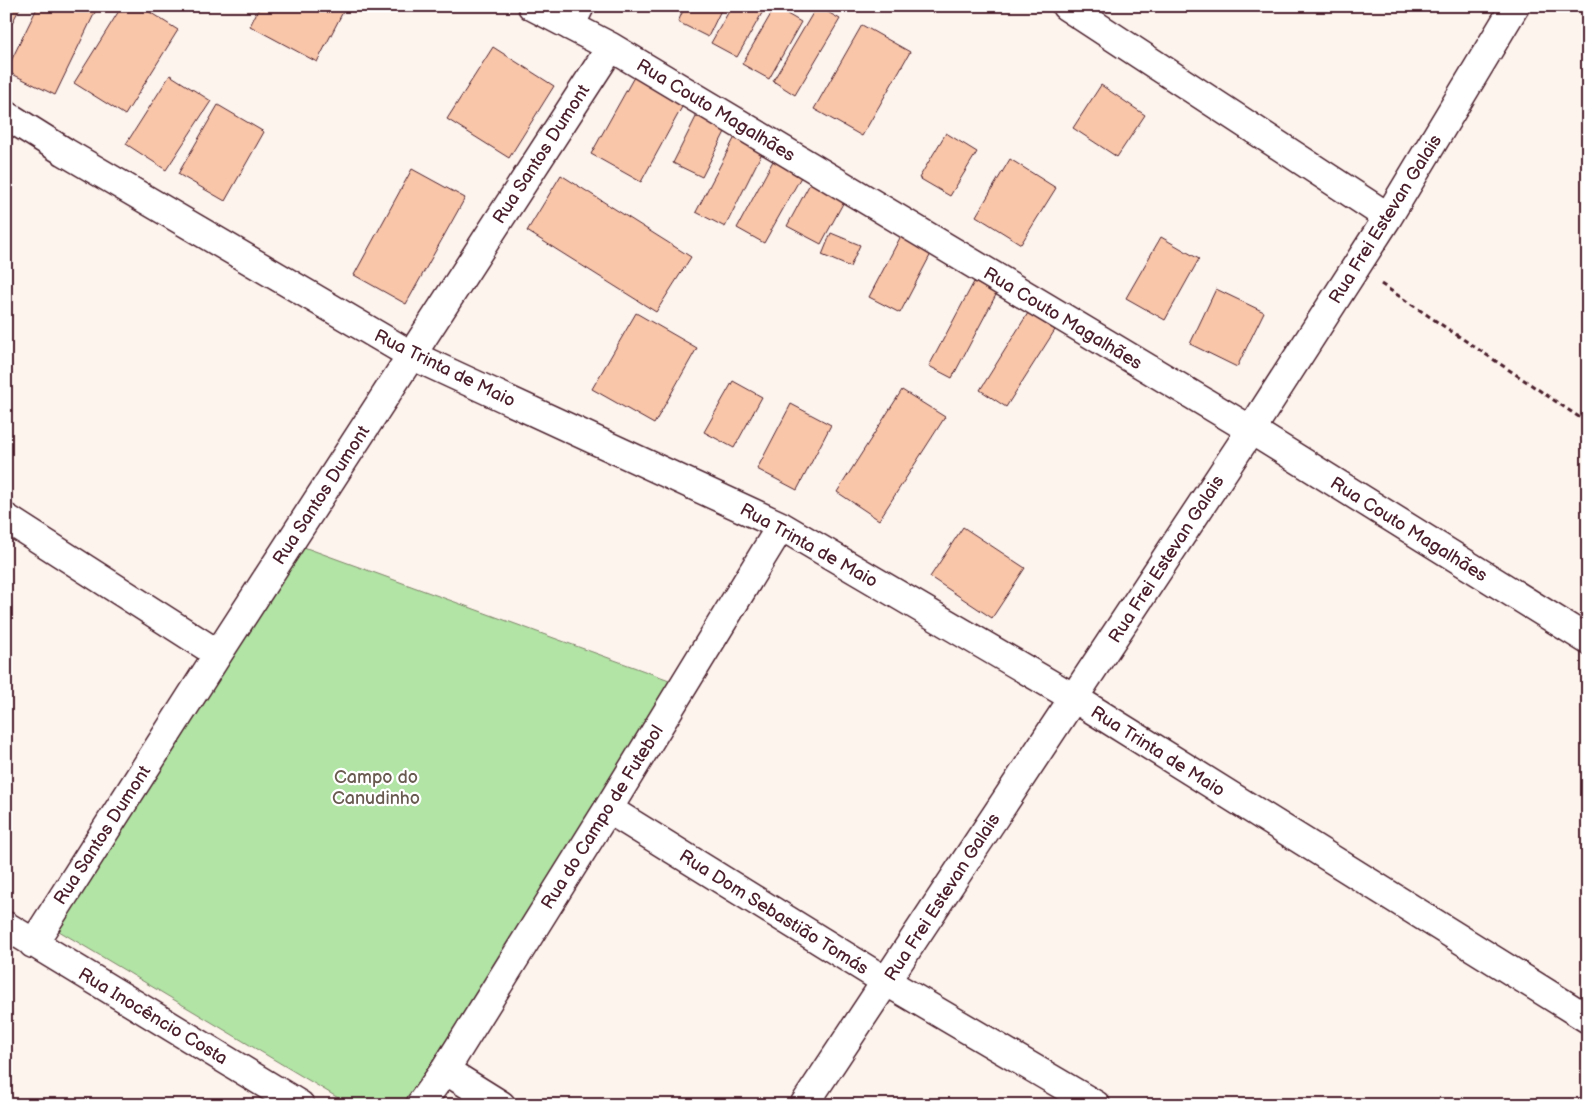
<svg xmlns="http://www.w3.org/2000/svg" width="1594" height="1111" font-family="'Balsamiq Sans',sans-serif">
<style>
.green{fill:#b1e4a5;stroke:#7e8268}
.building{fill:#f9c6aa;stroke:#4a1f2b}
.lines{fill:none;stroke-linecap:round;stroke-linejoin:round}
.minor-casing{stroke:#4a1f2b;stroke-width:31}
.path{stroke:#4a1f2b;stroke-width:3;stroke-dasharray:5 4;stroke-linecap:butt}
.minor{stroke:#fff;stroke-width:28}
.labels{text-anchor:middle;stroke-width:4.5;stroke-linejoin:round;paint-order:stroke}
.street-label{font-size:18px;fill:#4a1f2b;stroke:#fff}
.park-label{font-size:18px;fill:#695a50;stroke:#fff}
</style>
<rect width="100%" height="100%" fill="#fef4ee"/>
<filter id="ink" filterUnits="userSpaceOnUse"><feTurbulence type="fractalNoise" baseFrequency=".02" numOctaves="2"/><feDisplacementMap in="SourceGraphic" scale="10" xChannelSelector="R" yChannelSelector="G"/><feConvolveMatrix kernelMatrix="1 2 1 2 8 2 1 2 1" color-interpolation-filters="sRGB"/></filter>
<g filter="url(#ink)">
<path class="green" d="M290,542L683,685L403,1105H350L59,931Z"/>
<path class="building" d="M6,6H21L6,34Z
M38,6H98L55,95L6,71Z
M122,6H140L178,30L125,115L74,83Z
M260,6H346L317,62L250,26Z
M685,6H723L708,37L678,22Z
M732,6H766L737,57L711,43Z
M817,6L840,19L795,95L773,81Z
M775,7L801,22L769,79L742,64Z
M862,25L910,52L862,136L814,109Z
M493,47L554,86L509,158L447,119Z
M639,68L688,96L641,182L591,154Z
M170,75L211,101L166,170L126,144Z
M1101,85L1145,115L1117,157L1073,128Z
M218,105L264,132L225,201L178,174Z
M700,109L729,124L702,177L673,163Z
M737,133L765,147L725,227L696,212Z
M946,133L977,152L950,196L919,178Z
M1010,159L1056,188L1021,244L976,216Z
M773,161L801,177L764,243L737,228Z
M412,169L465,198L406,304L354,275Z
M561,175L691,257L656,312L527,231Z
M813,178L847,196L821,244L787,226Z
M831,233L860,245L850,267L822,255Z
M902,234L933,250L900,313L869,297Z
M1161,237L1199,259L1165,320L1126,298Z
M974,282L997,293L952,378L929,366Z
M1216,289L1264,312L1237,367L1190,344Z
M636,313L697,348L654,424L592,389Z
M1028,313L1055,330L1006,407L980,390Z
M733,381L762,397L734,448L704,432Z
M902,390L945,417L879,520L837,492Z
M791,404L831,425L797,490L757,469Z
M963,527L1025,568L992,618L930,577Z"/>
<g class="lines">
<defs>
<path id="minor" d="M532,6L611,47L1251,430L1588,640
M1066,6L1388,217
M570,26L580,6
M6,115L65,152L411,355L781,526L1074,698L1588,1019
M6,518L218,654
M608,809L887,982L1096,1105
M6,926L300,1105
M33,944L218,654L611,47
M445,1070L501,1105
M420,1105L445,1070L608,809L781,526
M804,1105L1251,430L1388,217L1515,6"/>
</defs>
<use href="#minor" class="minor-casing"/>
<path class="path" d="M1381,284L1588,423"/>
<use href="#minor" class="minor"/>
</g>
</g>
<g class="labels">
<g class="street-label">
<text transform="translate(716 110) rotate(31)" y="6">Rua Couto Magalhães</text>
<text transform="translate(541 154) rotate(-57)" y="6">Rua Santos Dumont</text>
<text transform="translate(1385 219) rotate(-58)" y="6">Rua Frei Estevan Galais</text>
<text transform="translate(1063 318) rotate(31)" y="6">Rua Couto Magalhães</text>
<text transform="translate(445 368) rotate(26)" y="6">Rua Trinta de Maio</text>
<text transform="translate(321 495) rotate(-57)" y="6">Rua Santos Dumont</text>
<text transform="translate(1409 529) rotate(32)" y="6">Rua Couto Magalhães</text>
<text transform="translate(809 545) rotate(29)" y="6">Rua Trinta de Maio</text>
<text transform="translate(1166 559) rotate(-57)" y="6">Rua Frei Estevan Galais</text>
<text transform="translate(1158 751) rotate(32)" y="6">Rua Trinta de Maio</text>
<text transform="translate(602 817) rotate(-58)" y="6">Rua do Campo de Futebol</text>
<text transform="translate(102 835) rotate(-57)" y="6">Rua Santos Dumont</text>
<text transform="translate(942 897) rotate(-57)" y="6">Rua Frei Estevan Galais</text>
<text transform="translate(774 912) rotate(32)" y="6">Rua Dom Sebastião Tomás</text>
<text transform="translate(153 1016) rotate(31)" y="6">Rua Inocêncio Costa</text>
</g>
<g class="park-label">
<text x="376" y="783">Campo do<tspan x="376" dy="21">Canudinho</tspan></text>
</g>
</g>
<rect width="1594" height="1111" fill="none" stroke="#fff" stroke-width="25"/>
<rect x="12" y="12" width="1569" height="1086" fill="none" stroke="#4a1f2b" stroke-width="2" filter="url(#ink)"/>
</svg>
